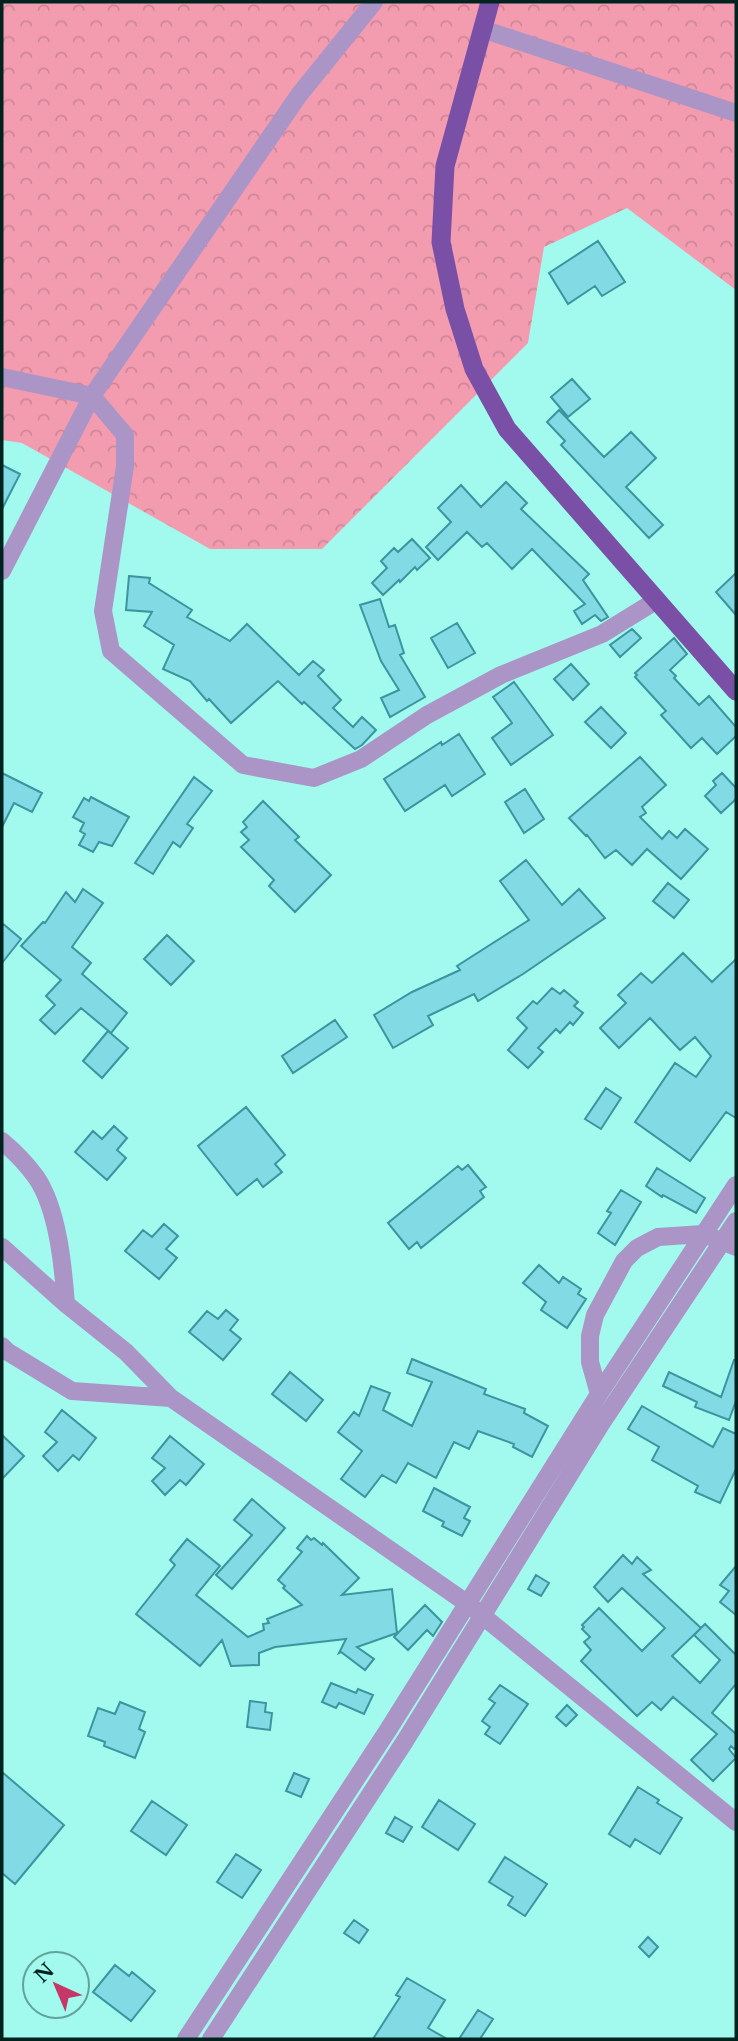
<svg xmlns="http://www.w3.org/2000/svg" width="738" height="2041" font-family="'Libre Baskerville',serif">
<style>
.forest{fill:url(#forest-crowns)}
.building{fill:#82dae4;stroke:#3a959e;stroke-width:2}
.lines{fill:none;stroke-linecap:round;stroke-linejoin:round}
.minor{stroke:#ab95c6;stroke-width:18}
.primary{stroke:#7a4fa6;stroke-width:19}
</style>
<defs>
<pattern id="forest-crowns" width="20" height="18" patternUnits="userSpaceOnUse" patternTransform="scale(1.75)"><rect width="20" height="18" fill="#f39cb0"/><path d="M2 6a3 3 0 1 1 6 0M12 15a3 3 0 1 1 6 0" fill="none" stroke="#cf8697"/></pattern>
</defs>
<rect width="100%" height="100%" fill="#a2f9ed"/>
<path class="forest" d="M2,2H736V290L627,208L544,247L528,343L322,549H210L22,443L2,440Z"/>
<path class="building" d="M598,241L625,282L602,296L595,286L568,304L549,273Z
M572,379L590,399L568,417L551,397Z
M559,410L604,457L631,432L656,458L626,487L663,525L649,538L561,445L565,441L547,422Z
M2,465L20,474L2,509Z
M506,482L527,503L521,509L589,574L583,580L608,617L601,621L595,615L582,624L574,611L585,604L532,549L512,569L487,543L482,547L467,532L438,560L426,547L451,522L438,508L461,485L481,507Z
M412,539L430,558L417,570L415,567L400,582L399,580L383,595L372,583L387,568L381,561L394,548L398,552Z
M736,573V615L716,592Z
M129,576L150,578L149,583L192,610L187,617L230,641L247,624L299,675L313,661L324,670L318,676L341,700L333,708L353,727L362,717L376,730L362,745L355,749L304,702L302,704L278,681L231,723L209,699L207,701L190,681L163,669L174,645L144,626L152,612L126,610Z
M380,599L389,627L395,625L404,653L400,655L425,697L390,717L381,698L399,690L381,661L360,605Z
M457,623L475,653L448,668L431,638Z
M632,629L641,638L620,657L610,645Z
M674,638L687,654L670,670L676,676L674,678L699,705L709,696L736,727V736L717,754L702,738L691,748L661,715L666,711L635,677L637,675L635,673Z
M571,664L589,684L573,700L554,679Z
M514,682L553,735L511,765L492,738L512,723L493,697Z
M601,707L626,733L611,748L585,722Z
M459,734L485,774L452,796L445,785L405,811L384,779L441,742L442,745Z
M640,757L666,785L642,807L646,813L640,817L662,839L669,831L677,838L685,829L708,849L681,879L647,849L632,865L616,850L605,858L587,835L586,836L569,818Z
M2,773L42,793L32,812L14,803L2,827Z
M722,773L736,788V799L721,813L705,796L716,785L713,781Z
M194,777L212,791L187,824L193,828L180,847L173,842L153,874L135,863Z
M525,789L544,819L524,833L505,802Z
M91,797L129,817L112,846L99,842L93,852L79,845L85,834L80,831L84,823L73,817L84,798L89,801Z
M263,801L299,837L295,840L331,875L295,912L269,886L274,880L241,847L249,840L241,832L247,827L243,822Z
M526,860L562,905L579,889L605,918L523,974L478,1001L474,994L428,1016L433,1025L393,1048L374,1015L412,992L460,970L457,966L529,920L500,881Z
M668,883L689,900L674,918L653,901Z
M83,889L103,903L72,947L91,963L82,974L127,1013L111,1033L81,1008L55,1034L40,1020L55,1005L46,996L61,980L21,946L43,922L45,923L66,892L75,902Z
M2,923L21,939L2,963Z
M167,935L194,961L171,985L144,959Z
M683,953L712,982L736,959V1118L726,1112L690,1161L635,1122L675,1063L696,1077L711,1056L695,1037L680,1050L650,1018L619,1048L600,1028L626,1003L618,995L641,973L652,983Z
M552,988L560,994L564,990L578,1002L574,1006L583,1013L573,1025L570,1022L560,1033L556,1029L538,1048L543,1052L528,1068L508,1050L527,1028L517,1018L533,1001L537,1004Z
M335,1020L347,1037L293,1073L282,1056Z
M108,1031L128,1048L102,1078L83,1061Z
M606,1088L621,1098L601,1129L585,1119Z
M246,1107L285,1155L275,1164L282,1172L263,1187L257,1179L237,1195L198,1146Z
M114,1126L127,1138L117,1150L126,1158L107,1180L75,1152L93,1131L102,1139Z
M468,1165L486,1187L480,1191L484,1197L421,1248L417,1242L409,1249L388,1223L458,1166L462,1170Z
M657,1168L705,1198L696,1213L663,1195L662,1197L646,1186Z
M621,1190L641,1202L615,1245L598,1233L611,1213L607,1211Z
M164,1224L178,1236L166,1249L177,1258L159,1279L125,1251L143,1230L152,1237Z
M539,1265L559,1283L563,1277L581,1289L578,1294L586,1299L567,1328L541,1310L546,1302L523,1283Z
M226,1310L238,1320L230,1330L241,1339L223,1360L189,1332L207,1311L218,1319Z
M412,1359L486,1389L484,1394L525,1409L524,1413L548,1426L532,1457L513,1447L514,1444L478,1431L469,1449L454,1442L436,1478L408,1463L396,1483L382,1475L365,1497L341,1479L362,1451L338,1432L354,1412L359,1416L371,1386L390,1393L383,1410L412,1426L432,1382L407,1373Z
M734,1360H736V1401L729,1420L695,1407L697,1402L663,1386L669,1372L721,1397Z
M290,1372L323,1400L306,1421L272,1394Z
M642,1406L713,1447L723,1428L736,1434V1469L720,1503L695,1492L698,1486L652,1460L659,1447L628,1429Z
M62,1410L96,1438L79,1460L73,1455L58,1471L43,1456L57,1442L45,1432Z
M2,1435L24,1456L2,1479Z
M170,1436L204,1464L186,1485L180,1480L165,1495L152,1481L165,1468L152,1458Z
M434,1488L470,1507L464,1518L470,1521L462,1536L442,1526L444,1522L423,1511Z
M252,1499L285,1528L232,1589L216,1575L252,1535L234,1520Z
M307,1536L311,1540L314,1538L322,1545L323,1543L359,1578L342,1595L392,1589L397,1633L357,1647L374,1659L365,1670L341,1652L339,1653L346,1639L275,1647L259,1653V1665L231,1666L222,1640L200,1666L136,1614L175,1565L170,1560L187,1539L220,1566L196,1595L248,1637L264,1630L263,1624L269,1623L267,1619L302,1605L283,1588L285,1586L278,1580L302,1552L297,1548Z
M623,1555L632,1564L637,1557L651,1570L643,1574L701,1628L672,1656L700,1683L720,1660L694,1635L705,1624L736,1655V1684L712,1713L736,1734V1747L734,1749L731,1746L729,1749L736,1758L713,1781L691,1760L717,1734L673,1697L661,1710L652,1702L637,1716L581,1661L591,1650L584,1642L590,1637L582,1629L584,1627L582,1625L599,1608L642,1651L665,1628L622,1588L608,1602L594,1587Z
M736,1566V1615L720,1602L729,1591L720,1585Z
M536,1575L549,1583L541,1596L528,1589Z
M425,1605L442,1622L433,1636L427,1630L408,1650L394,1637Z
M331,1683L356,1693L358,1689L373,1695L364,1714L339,1703L336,1708L322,1702Z
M500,1685L528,1704L500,1744L485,1734L490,1727L482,1721L495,1703L489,1699Z
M250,1701L266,1703L265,1712L272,1713L270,1730L247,1727Z
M120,1702L145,1712L139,1729L145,1732L135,1758L104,1746L105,1742L88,1736L98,1708L115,1714Z
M567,1705L577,1715L566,1726L556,1717Z
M2,1772L64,1825L15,1884L2,1873Z
M294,1773L309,1779L301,1797L286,1791Z
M638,1787L659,1800L657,1803L682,1818L660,1854L635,1839L630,1847L609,1834Z
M439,1800L475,1824L458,1850L422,1827Z
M152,1801L187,1825L166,1855L131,1831Z
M395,1817L412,1827L403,1842L386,1833Z
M236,1854L261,1870L242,1898L217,1882Z
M505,1857L547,1884L525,1916L508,1905L513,1897L489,1882Z
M354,1920L368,1930L359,1943L344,1933Z
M648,1937L658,1947L649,1957L639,1947Z
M115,1965L129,1976L132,1972L155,1991L131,2021L93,1992Z
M407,1978L445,2000L428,2028L447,2039H373L400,1997L396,1995Z
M478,2010L493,2019L480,2039H459Z"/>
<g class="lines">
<path class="minor" d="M482,29L736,113
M2,377L92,396L125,435V466L103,611L111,651L243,765L314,778L361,759L427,715L501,675L602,634L657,600
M2,571L92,396L299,95L374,2
M2,1141C15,1152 26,1163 36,1177C58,1209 63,1266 66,1304
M2,1247L66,1304L126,1352L171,1398L468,1604L736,1822
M2,1346L8,1352L72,1391L171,1398
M599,1394L590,1362V1336L595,1315L624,1261L637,1248L658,1237L703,1234L736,1247
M186,2039L388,1730L599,1394L736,1185
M211,2039L405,1741L601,1424L736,1221"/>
<path class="primary" d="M490,2L445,166L441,242L455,309L474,369L507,429L736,691"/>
</g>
<rect width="738" height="2041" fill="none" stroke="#00231f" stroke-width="7"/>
<g transform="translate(56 1985) rotate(316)"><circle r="33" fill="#a2f9ed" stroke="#61a39b" stroke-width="2"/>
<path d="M0-5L12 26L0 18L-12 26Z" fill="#c43767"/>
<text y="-10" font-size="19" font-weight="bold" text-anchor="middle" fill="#00231f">N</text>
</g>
</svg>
